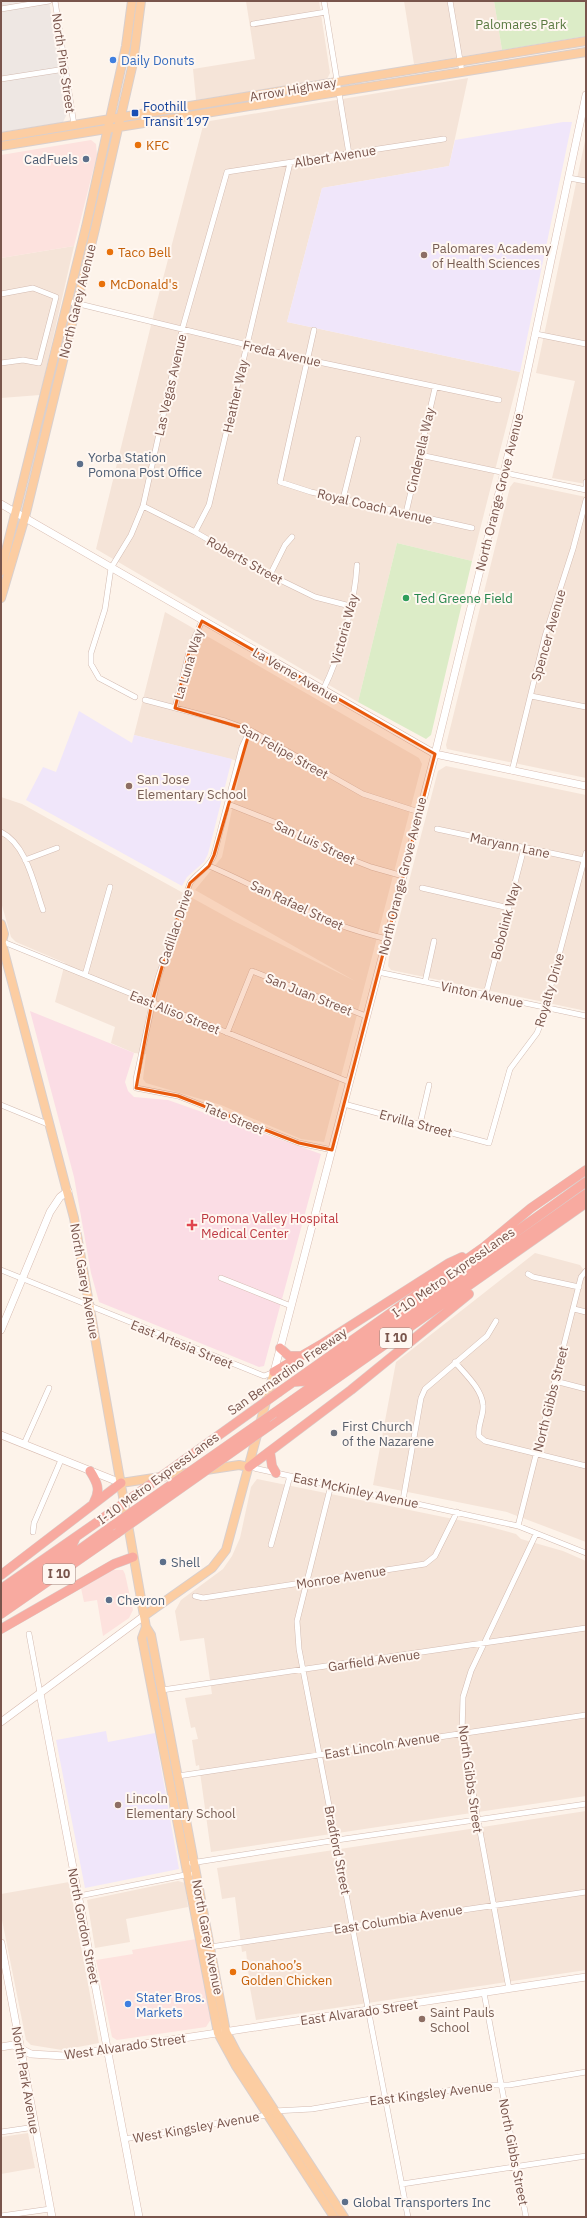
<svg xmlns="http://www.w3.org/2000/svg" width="587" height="2218" font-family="'IBM Plex Sans',sans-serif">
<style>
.residential{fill:#f5e4d8}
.commercial{fill:#fde2de}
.industrial{fill:#eee7e3}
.education{fill:#f0e6fa}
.medical{fill:#fbdde5}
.green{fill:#dcecc7}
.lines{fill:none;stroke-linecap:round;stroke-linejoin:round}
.street-casing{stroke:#d3bbb1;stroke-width:6}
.secondary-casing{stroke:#d8bcb1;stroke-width:8}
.primary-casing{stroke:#d9cfcd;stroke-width:10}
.highway-casing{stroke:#d9cfcd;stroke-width:10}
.street{stroke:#fff;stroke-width:5}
.secondary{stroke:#fff;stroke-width:7}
.primary{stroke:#fccda2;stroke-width:8}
.highway{stroke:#f8aaa0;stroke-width:9}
.highway-bridge-casing{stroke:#d9cfcd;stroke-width:10;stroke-linecap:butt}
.highway-bridge{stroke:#f8aaa0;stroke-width:9}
.marked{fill:#e8590c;fill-opacity:0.2;stroke:#e8590c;stroke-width:3;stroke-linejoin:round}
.shop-dot{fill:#3f7fe0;stroke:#fff7f1;stroke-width:1.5}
.transit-dot{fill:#1a4fb4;stroke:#fff7f1;stroke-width:1.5}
.food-dot{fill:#e8710a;stroke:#fff7f1;stroke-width:1.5}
.service-dot{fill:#5c6f8a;stroke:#fff7f1;stroke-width:1.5}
.education-dot{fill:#8d6e63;stroke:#fff7f1;stroke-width:1.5}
.leisure-dot{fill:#2e9e5b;stroke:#fff7f1;stroke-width:1.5}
.health-dot{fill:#e0444e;stroke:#fff7f1;stroke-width:1.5}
.worship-dot{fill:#6b7280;stroke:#fff7f1;stroke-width:1.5}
.labels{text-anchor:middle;stroke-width:4;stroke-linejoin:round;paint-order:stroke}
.shield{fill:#fff7f1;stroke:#a1867e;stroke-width:1}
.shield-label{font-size:12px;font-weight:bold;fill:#79554c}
.park-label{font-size:13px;fill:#5a7941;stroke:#fff7f1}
.shop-label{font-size:13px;fill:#366cbe;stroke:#fff7f1;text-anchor:start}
.street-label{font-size:13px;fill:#79554c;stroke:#fff7f1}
.transit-label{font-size:13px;fill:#164399;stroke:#fff7f1;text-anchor:start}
.food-label{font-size:13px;fill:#c56008;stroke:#fff7f1;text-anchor:start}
.service-label{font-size:13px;fill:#4e5e75;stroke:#fff7f1;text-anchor:start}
.education-label{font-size:13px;fill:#785e54;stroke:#fff7f1;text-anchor:start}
.leisure-label{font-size:13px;fill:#27864d;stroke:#fff7f1;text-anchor:start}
.health-label{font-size:13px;fill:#be3a42;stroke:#fff7f1;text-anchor:start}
.worship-label{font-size:13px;fill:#5b616d;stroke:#fff7f1;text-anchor:start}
</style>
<rect width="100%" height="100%" fill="#fdf3ea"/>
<path class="residential" d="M246,1H319L330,73L327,79L196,100L193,69L255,59Z
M404,1H494L502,50L414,64Z
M468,78L449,166L322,188L287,322L520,372L472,561L397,543L358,702L96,549L155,309L204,122Z
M586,136V484L552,478L575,381L536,373Z
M74,246L40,395L1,398V258Z
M514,482L586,497V778L447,749L446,745L510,487Z
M165,612L419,758L422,764L324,1142L301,1139L221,1105L146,1083L143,1079L146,1054L134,1053L111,1043L115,1027L55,1002L65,963L16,942L11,937L1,902V797L22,804L234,921L355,981L195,890L222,857L242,762L134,735Z
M446,766L586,795V1011L391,970L388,966L389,957L438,771Z
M535,1253L580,1265L586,1273V1542L507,1512L373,1485L396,1362Z
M257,1479L483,1525L516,1534L521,1539L563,1551L586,1561V1796L211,1852L199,1765L196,1766L192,1740L198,1739L195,1727L191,1728L185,1698L212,1694L204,1638L180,1641L175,1611L181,1600L223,1569L232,1556L240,1538L251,1487Z
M586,1811V1970L256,2020L250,1988L246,1951L242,1952L235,1897L222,1899L217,1868Z
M178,1881L185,1883L188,1907L126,1919L130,1942L95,1948L87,1900Z
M69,1882L99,2043L62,2050L31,2045L26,2040L1,1915V1894Z
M28,2133L35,2168L1,2174V2137Z"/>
<path class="commercial" d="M91,140L96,144L97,155L74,246L1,258V155Z
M111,1570H123L125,1574L133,1610L129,1618L103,1636L97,1600L84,1602L81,1588Z
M196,1939L211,2019L206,2027L117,2040L112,2037L96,1960L133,1954L132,1950Z"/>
<path class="industrial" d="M1,1H49L67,114L63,122L1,132Z"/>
<path class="education" d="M563,122H572L520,372L287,322L322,188L449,166L455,140Z
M79,711L132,743L134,735L232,759L208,854L204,862L187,877L182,886L26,800L43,767L56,772Z
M106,1731L108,1742L155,1733L179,1869L85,1888L56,1740Z"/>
<path class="medical" d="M30,1011L134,1053L125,1082L128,1091L134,1097L168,1100L321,1154L264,1366L259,1367L99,1302L91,1273L74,1177Z"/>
<path class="green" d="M494,1H586V36L502,50Z
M397,543L472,561L431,735L426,739L358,702Z"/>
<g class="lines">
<defs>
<path id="street" d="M55,1L74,125
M324,1L349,154
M450,1L462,72
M1,9L49,1
M253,24L326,12
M1,79L65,69
M569,178L586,181
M1,294L33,288L56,297L39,363L23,360L1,363
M67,301L309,360L499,400
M314,330L280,482L311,492L472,528
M536,334L586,344
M420,455L586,490
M586,482V487
M343,499L358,439
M143,506L195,532L270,575L315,597L350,606
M406,513L435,388
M195,532L209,505L290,163
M270,575L285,545L292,537
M323,690C340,656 355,603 357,565
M531,696L586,707
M135,697L99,678L91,664V653L105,609L111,568L131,535L143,506L182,330L227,172L444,139
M145,700L225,721L250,730L363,794L419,812
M175,708L190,648L202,621
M250,730L242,747L214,855C209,868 198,872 190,883L158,978L136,1079V1088L178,1096L299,1143L332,1150
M512,771L545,636L573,549L586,500
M228,804L279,824L335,853L371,867L403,876
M437,829L584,860
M1,832C27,845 34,885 43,910
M25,860L57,848
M209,866C253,884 293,909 337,924C353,930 370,935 387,939
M422,888L509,908
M1,941L349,1082
M378,972L586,1016
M85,975L110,887
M425,982L434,941
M486,994L524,848
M227,1033L252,971L366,1016
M344,1104L489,1143L510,1069L537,1033L541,1023L586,853
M1,1105L50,1125
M420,1124L429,1085
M1,1270L264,1376L274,1372
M528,1274L533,1277L579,1287
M221,1278L291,1306
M574,1309L586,1312
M455,1362C465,1374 482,1389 483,1405C484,1416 477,1425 479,1436L485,1441L586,1466
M555,1381L586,1389
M24,1444L49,1388
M249,1467L518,1526L586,1553
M331,1485L297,1621L299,1649L408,2217
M403,1500L421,1398L425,1389L487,1336L496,1321
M518,1526L581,1277L586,1271
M33,1532L34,1523L61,1460
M271,1545L290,1476
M195,1596L203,1598L425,1564L435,1556L457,1512
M29,1634L40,1693
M162,1690L586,1628
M178,1776L586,1715
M191,1863L337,1840L586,1804
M79,1896L190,1874
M210,1947L586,1892
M509,1989L462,1733L463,1697L471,1671L536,1534
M484,1993L526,2217
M274,2111L312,2109L377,2098L385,2099L492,2085H509L586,2072
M1,2132L35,2127
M124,2139L267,2115
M402,2184L586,2156
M1,2216L50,2209"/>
<path id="secondary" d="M1,504L435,754L586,786
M1,1330L50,1212L60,1197L68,1191
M274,1372L435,754L519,411L586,95
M1,1435L121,1483
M40,1693L139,2217
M1,1722L144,1616
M1,1943L52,2217
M1,2047L13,2045L31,2054L65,2056L586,1977"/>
<path id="primary" d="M1,137L586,41
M1,146L586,52
M1,571L86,227L126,46L132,1
M1,598L25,517L95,229L133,63L141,1
M1,924L4,934L2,941
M1,940L74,1218L146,1627L151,1635L226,2032L237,2053L344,2217
M206,1470L239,1465L249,1467
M121,1483L187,1473
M144,1616L212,1568L226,1550L274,1372
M146,1627L142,1638L218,2033L236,2066L334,2217"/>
<path id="highway" d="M280,1348L289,1356H301
M274,1372L322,1344L449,1263L462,1257
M293,1382L307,1381L586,1182
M279,1392L484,1247L531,1208L586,1170
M274,1413L586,1194
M269,1426L586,1203
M270,1452L272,1466L276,1473
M249,1467L351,1390L469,1294
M90,1471C97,1482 101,1490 94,1502
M1,1575L121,1483
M1,1589L113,1511
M1,1598L71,1548L76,1537
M1,1606L115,1524
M1,1614L116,1534
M1,1629L114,1564L133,1557"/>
</defs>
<use href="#street" class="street-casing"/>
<use href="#secondary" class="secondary-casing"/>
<use href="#primary" class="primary-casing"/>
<use href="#highway" class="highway-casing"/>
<use href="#street" class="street"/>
<use href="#secondary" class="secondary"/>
<use href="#primary" class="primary"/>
<use href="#highway" class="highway"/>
<defs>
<path id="highway-bridge" d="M113,1511L279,1392
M115,1524L274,1413
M116,1534L269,1426"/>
</defs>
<use href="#highway-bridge" class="highway-bridge-casing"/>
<use href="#highway-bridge" class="highway-bridge"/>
</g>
<path class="marked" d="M202,621L435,754L332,1150L299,1143L178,1096L136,1088L152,1002L170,939L190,883L209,866L214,855L250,730L175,708L190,648Z"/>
<g class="shop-dot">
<circle cx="113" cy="60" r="4"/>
<circle cx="128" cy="2004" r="4"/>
</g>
<rect class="transit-dot" x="131" y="109" width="8" height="8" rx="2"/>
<g class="food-dot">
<circle cx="138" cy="145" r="4"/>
<circle cx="110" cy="252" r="4"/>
<circle cx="102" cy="284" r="4"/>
<circle cx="233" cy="1972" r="4"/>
</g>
<g class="service-dot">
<circle cx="86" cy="159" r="4"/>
<circle cx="80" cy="464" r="4"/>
<circle cx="163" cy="1562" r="4"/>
<circle cx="109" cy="1600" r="4"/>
<circle cx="345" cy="2202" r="4"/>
</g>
<g class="education-dot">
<circle cx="424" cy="255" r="4"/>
<circle cx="129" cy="786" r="4"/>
<circle cx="118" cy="1805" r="4"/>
<circle cx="422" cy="2019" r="4"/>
</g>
<circle class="leisure-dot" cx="406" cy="598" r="4"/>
<path class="health-dot" d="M190 1219h4v4h4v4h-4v4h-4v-4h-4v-4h4z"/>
<circle class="worship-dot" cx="334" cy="1433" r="4"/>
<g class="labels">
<g class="shield">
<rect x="380" y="1328" width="32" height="20" rx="3"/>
<rect x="43" y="1564" width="32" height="20" rx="3"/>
</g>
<g class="shield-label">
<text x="396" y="1342">I 10</text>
<text x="59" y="1578">I 10</text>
</g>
<g class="park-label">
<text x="521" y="29">Palomares Park</text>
</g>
<g class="shop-label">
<text x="121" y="65">Daily Donuts</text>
<text x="136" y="2002">Stater Bros.<tspan x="136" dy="15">Markets</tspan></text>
</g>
<g class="street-label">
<text transform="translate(64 63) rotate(82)" y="5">North Pine Street</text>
<text transform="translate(293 89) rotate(-10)" y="5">Arrow Highway</text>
<text transform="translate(335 156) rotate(-9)" y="5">Albert Avenue</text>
<text transform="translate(77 301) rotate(-76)" y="5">North Garey Avenue</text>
<text transform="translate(282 353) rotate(13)" y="5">Freda Avenue</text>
<text transform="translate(170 385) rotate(-77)" y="5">Las Vegas Avenue</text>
<text transform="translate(235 396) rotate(-77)" y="5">Heather Way</text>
<text transform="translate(420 450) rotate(-77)" y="5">Cinderella Way</text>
<text transform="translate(499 492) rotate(-76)" y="5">North Orange Grove Avenue</text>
<text transform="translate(375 506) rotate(13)" y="5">Royal Coach Avenue</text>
<text transform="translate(245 560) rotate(29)" y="5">Roberts Street</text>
<text transform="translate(344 629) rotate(-75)" y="5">Victoria Way</text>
<text transform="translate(548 635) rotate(-74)" y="5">Spencer Avenue</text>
<text transform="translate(188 664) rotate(-73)" y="5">La Luna Way</text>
<text transform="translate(296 675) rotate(30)" y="5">La Verne Avenue</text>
<text transform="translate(284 751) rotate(29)" y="5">San Felipe Street</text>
<text transform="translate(315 842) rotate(25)" y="5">San Luis Street</text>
<text transform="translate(510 845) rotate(12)" y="5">Maryann Lane</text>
<text transform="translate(402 876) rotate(-76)" y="5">North Orange Grove Avenue</text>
<text transform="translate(297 905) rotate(25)" y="5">San Rafael Street</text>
<text transform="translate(505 921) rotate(-75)" y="5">Bobolink Way</text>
<text transform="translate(175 927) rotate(-71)" y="5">Cadillac Drive</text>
<text transform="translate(549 990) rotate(-74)" y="5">Royalty Drive</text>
<text transform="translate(309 994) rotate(22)" y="5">San Juan Street</text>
<text transform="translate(482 994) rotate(12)" y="5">Vinton Avenue</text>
<text transform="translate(175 1012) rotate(22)" y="5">East Aliso Street</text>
<text transform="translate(234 1118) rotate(22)" y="5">Tate Street</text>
<text transform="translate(416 1123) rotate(15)" y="5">Ervilla Street</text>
<text transform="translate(453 1272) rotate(-35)" y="5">I-10 Metro ExpressLanes</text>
<text transform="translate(85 1281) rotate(80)" y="5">North Garey Avenue</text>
<text transform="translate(182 1344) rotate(22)" y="5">East Artesia Street</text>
<text transform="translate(287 1371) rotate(-35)" y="5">San Bernardino Freeway</text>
<text transform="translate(550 1399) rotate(-76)" y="5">North Gibbs Street</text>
<text transform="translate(158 1478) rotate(-36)" y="5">I-10 Metro ExpressLanes</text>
<text transform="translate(356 1490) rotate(12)" y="5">East McKinley Avenue</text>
<text transform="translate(341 1577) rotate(-9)" y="5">Monroe Avenue</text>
<text transform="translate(374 1660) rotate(-8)" y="5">Garfield Avenue</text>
<text transform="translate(382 1745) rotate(-9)" y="5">East Lincoln Avenue</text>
<text transform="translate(471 1779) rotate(82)" y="5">North Gibbs Street</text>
<text transform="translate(338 1850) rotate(79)" y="5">Bradford Street</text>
<text transform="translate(398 1919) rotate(-9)" y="5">East Columbia Avenue</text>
<text transform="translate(84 1926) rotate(79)" y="5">North Gordon Street</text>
<text transform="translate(208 1937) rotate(79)" y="5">North Garey Avenue</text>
<text transform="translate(359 2012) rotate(-8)" y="5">East Alvarado Street</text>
<text transform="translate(125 2046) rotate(-8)" y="5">West Alvarado Street</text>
<text transform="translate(26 2080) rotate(80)" y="5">North Park Avenue</text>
<text transform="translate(431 2093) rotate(-7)" y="5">East Kingsley Avenue</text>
<text transform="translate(196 2127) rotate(-10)" y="5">West Kingsley Avenue</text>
<text transform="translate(514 2152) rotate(79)" y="5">North Gibbs Street</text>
</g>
<g class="transit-label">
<text x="143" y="111">Foothill<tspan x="143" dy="15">Transit 197</tspan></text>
</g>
<g class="food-label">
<text x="146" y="150">KFC</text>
<text x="118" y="257">Taco Bell</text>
<text x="110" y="289">McDonald's</text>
<text x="241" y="1970">Donahoo’s<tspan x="241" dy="15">Golden Chicken</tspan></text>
</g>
<g class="service-label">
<text x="78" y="164" text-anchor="end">CadFuels</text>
<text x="88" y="462">Yorba Station<tspan x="88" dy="15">Pomona Post Office</tspan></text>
<text x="171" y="1567">Shell</text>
<text x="117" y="1605">Chevron</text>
<text x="353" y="2207">Global Transporters Inc</text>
</g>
<g class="education-label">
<text x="432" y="253">Palomares Academy<tspan x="432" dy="15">of Health Sciences</tspan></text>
<text x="137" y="784">San Jose<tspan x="137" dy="15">Elementary School</tspan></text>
<text x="126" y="1803">Lincoln<tspan x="126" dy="15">Elementary School</tspan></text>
<text x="430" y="2017">Saint Pauls<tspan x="430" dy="15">School</tspan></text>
</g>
<g class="leisure-label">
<text x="414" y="603">Ted Greene Field</text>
</g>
<g class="health-label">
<text x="201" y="1223">Pomona Valley Hospital<tspan x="201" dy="15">Medical Center</tspan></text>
</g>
<g class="worship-label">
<text x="342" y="1431">First Church<tspan x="342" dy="15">of the Nazarene</tspan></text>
</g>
</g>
<rect width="587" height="2218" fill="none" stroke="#79554c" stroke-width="4"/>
</svg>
